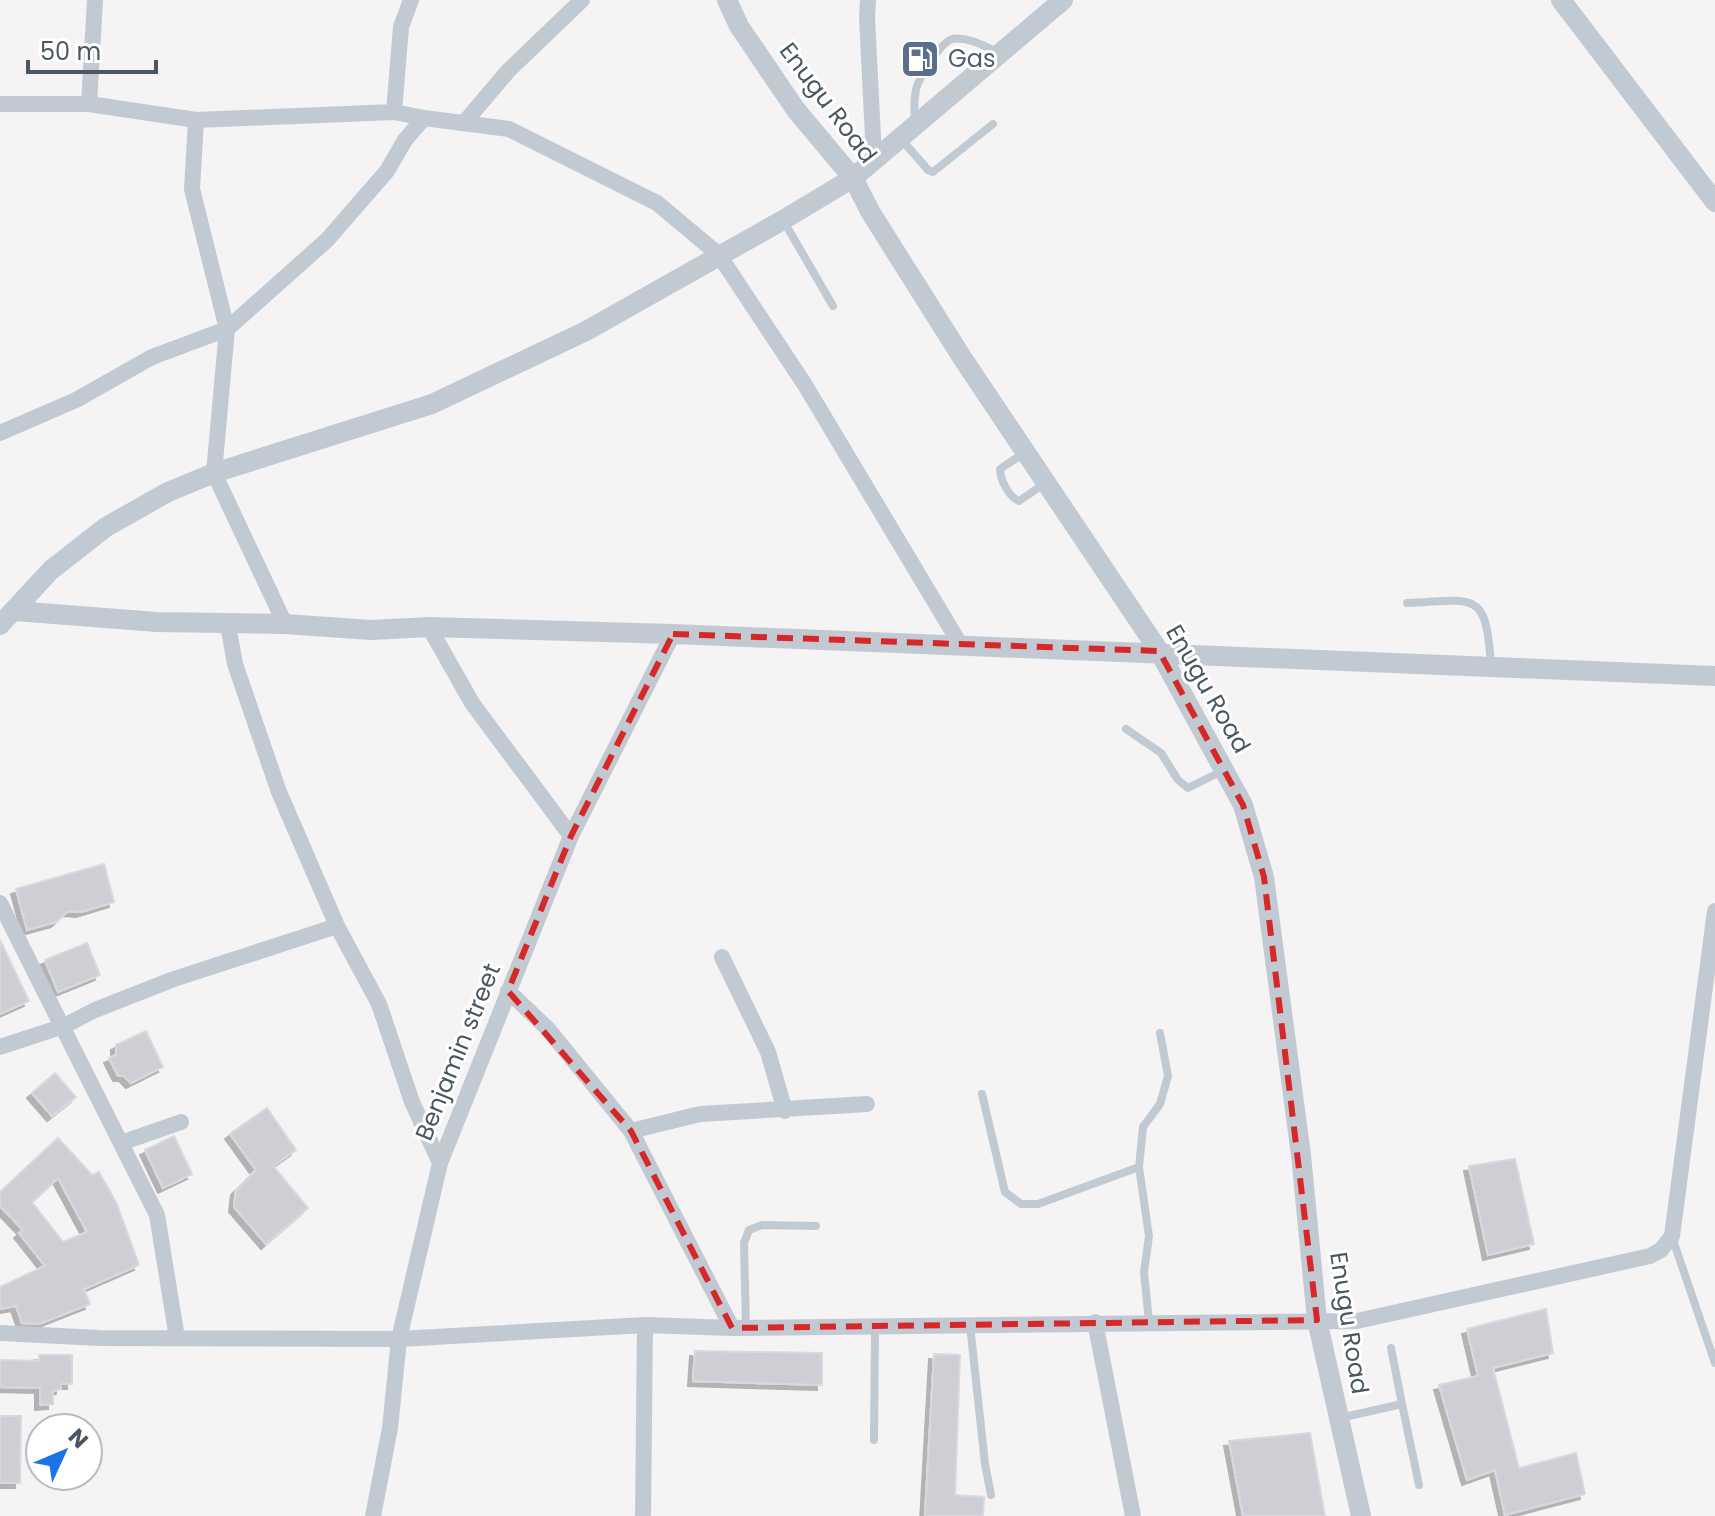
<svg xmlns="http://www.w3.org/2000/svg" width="1715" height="1516" font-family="Poppins,sans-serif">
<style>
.building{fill:#cdcfd5;stroke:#d7d9de;stroke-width:2;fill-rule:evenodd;filter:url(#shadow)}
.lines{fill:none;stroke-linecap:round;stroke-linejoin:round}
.service{stroke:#c1cad2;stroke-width:8}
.minor{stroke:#c1cad2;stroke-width:16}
.tertiary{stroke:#c1cad2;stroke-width:20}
.marked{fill:none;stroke:#d62828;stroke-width:6;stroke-dasharray:16 10;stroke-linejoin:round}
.labels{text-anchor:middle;stroke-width:6;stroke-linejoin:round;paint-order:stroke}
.service-label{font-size:24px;fill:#4e5e75;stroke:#fff;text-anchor:start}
.street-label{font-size:24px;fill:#4a5661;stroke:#fff}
</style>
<defs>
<filter id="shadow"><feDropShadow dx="-5" dy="5" stdDeviation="0" flood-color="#0004"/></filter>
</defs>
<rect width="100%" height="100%" fill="#f5f3f3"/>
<path class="building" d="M104,864L114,902L81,912L68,911L56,922L27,930L16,889Z
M0,940L29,1001L0,1014Z
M87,943L100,975L58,992L45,960Z
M146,1031L163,1067L131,1083L124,1076H118L109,1058L116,1055V1045Z
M55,1073L76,1097L52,1116L32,1093Z
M267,1108L296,1150L273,1166L308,1208L266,1244L234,1207L236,1190L256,1170L230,1134Z
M174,1136L192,1174L163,1188L145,1150Z
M58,1138L92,1175L99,1172L116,1202L139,1265L84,1289L90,1304L39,1324L22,1323L16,1306L0,1309V1287L45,1266L19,1233L23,1230L0,1206V1192ZM58,1178L87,1232L63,1242L32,1202Z
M1515,1159L1534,1244L1488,1255L1469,1166Z
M1546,1309L1553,1353L1493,1368L1519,1468L1576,1453L1585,1494L1505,1515L1495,1470L1467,1480L1439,1385L1478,1376L1467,1329Z
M695,1351L822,1353V1385L693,1381Z
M934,1354L960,1355L955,1495L984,1497L983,1516H925Z
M39,1355H72V1384H61V1389L53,1391V1404L40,1405V1388L0,1387V1360L39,1361Z
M0,1416H21L20,1483H0Z
M1310,1433L1325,1516H1243L1229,1441Z"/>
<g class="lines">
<path class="service" d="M915,121C914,110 914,100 916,89C919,78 941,42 952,39C967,36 986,47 1000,53
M901,139L928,170L933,172L993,124
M783,220L833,306
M1024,453L1000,469C1000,480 1009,497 1019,501L1044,484
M1407,603C1476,600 1486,589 1491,666
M1126,729L1161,753L1178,780L1188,788L1224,770
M982,1094L1005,1192L1021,1204H1038L1139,1167
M1672,1237L1715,1363
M1149,1322L1144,1272L1149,1236L1139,1167L1143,1127L1160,1104L1168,1076L1160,1033
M970,1325L985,1464L991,1495
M746,1328L744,1243L749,1230L762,1225L816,1226
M1402,1404L1419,1485
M1340,1418L1402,1404L1391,1348
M874,1440L875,1327"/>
<path class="minor" d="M868,0L867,17L874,158
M0,104H89L196,120L394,112L424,118
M89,104L95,0
M394,112L401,27L411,0
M196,120L192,189L227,329L214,473L285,624
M464,123L508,71L582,0
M0,433L76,400L152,357L227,329L327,240L387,171L405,140L424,118L509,129L657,203L719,255L805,385L960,644
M228,625L235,664L279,792L337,926L379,1004L412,1102L440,1163
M429,627L472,703L571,836
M0,903L157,1215L177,1338
M722,957L768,1052L785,1111
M508,991L548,1029L631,1131L732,1328
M0,1047L64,1026L95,1010L174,979L337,926
M631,1131L700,1114L867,1104
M121,1143L181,1122
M1095,1322L1133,1516
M0,1333L99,1338L399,1339L645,1325L732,1328L1357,1321L1650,1256L1661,1250L1672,1236L1715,911
M373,1516L390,1428L399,1339L440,1163L571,836L673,634
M643,1516L645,1325"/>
<path class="tertiary" d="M727,0L739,26L796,110L853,178L871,213L963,359L1159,651L1243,805L1264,877L1301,1155L1317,1320L1361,1516
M1561,0L1715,202
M15,611L157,622L285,624L371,630L429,627L673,634L1715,676
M0,625L51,570L106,527L168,492L214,473L432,404L586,331L783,220L853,178L1063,0"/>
</g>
<path class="marked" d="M673,634L1159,651L1243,805L1264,877L1317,1320L732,1328L631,1131L508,991L571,836Z"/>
<defs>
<symbol id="fuel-square" viewBox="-11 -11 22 22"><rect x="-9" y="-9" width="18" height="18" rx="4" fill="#5c6f8a" stroke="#fff"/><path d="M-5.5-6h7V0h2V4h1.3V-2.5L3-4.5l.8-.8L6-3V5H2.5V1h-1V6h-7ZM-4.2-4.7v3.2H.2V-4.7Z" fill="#fff"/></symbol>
</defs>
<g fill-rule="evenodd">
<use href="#fuel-square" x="898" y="37" width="44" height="44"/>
</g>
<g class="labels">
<g class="service-label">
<text x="948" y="67">Gas</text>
</g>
<g class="street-label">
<text transform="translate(828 103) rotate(53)" y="8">Enugu Road</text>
<text transform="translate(1208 689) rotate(60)" y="8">Enugu Road</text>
<text transform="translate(458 1052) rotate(-68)" y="8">Benjamin street</text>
<text transform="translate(1349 1323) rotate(81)" y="8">Enugu Road</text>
</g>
</g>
<g transform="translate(64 1452) rotate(46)"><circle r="38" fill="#ffffff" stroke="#b7bbc0" stroke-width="2"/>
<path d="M0-6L14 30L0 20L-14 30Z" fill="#1a73e8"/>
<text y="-12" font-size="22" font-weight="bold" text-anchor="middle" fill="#4a5661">N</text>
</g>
<path d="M28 60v12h128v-12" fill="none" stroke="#4a5661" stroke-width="4"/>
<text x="40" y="60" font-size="24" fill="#4a5661" stroke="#ffffff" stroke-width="6" paint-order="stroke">50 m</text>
</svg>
